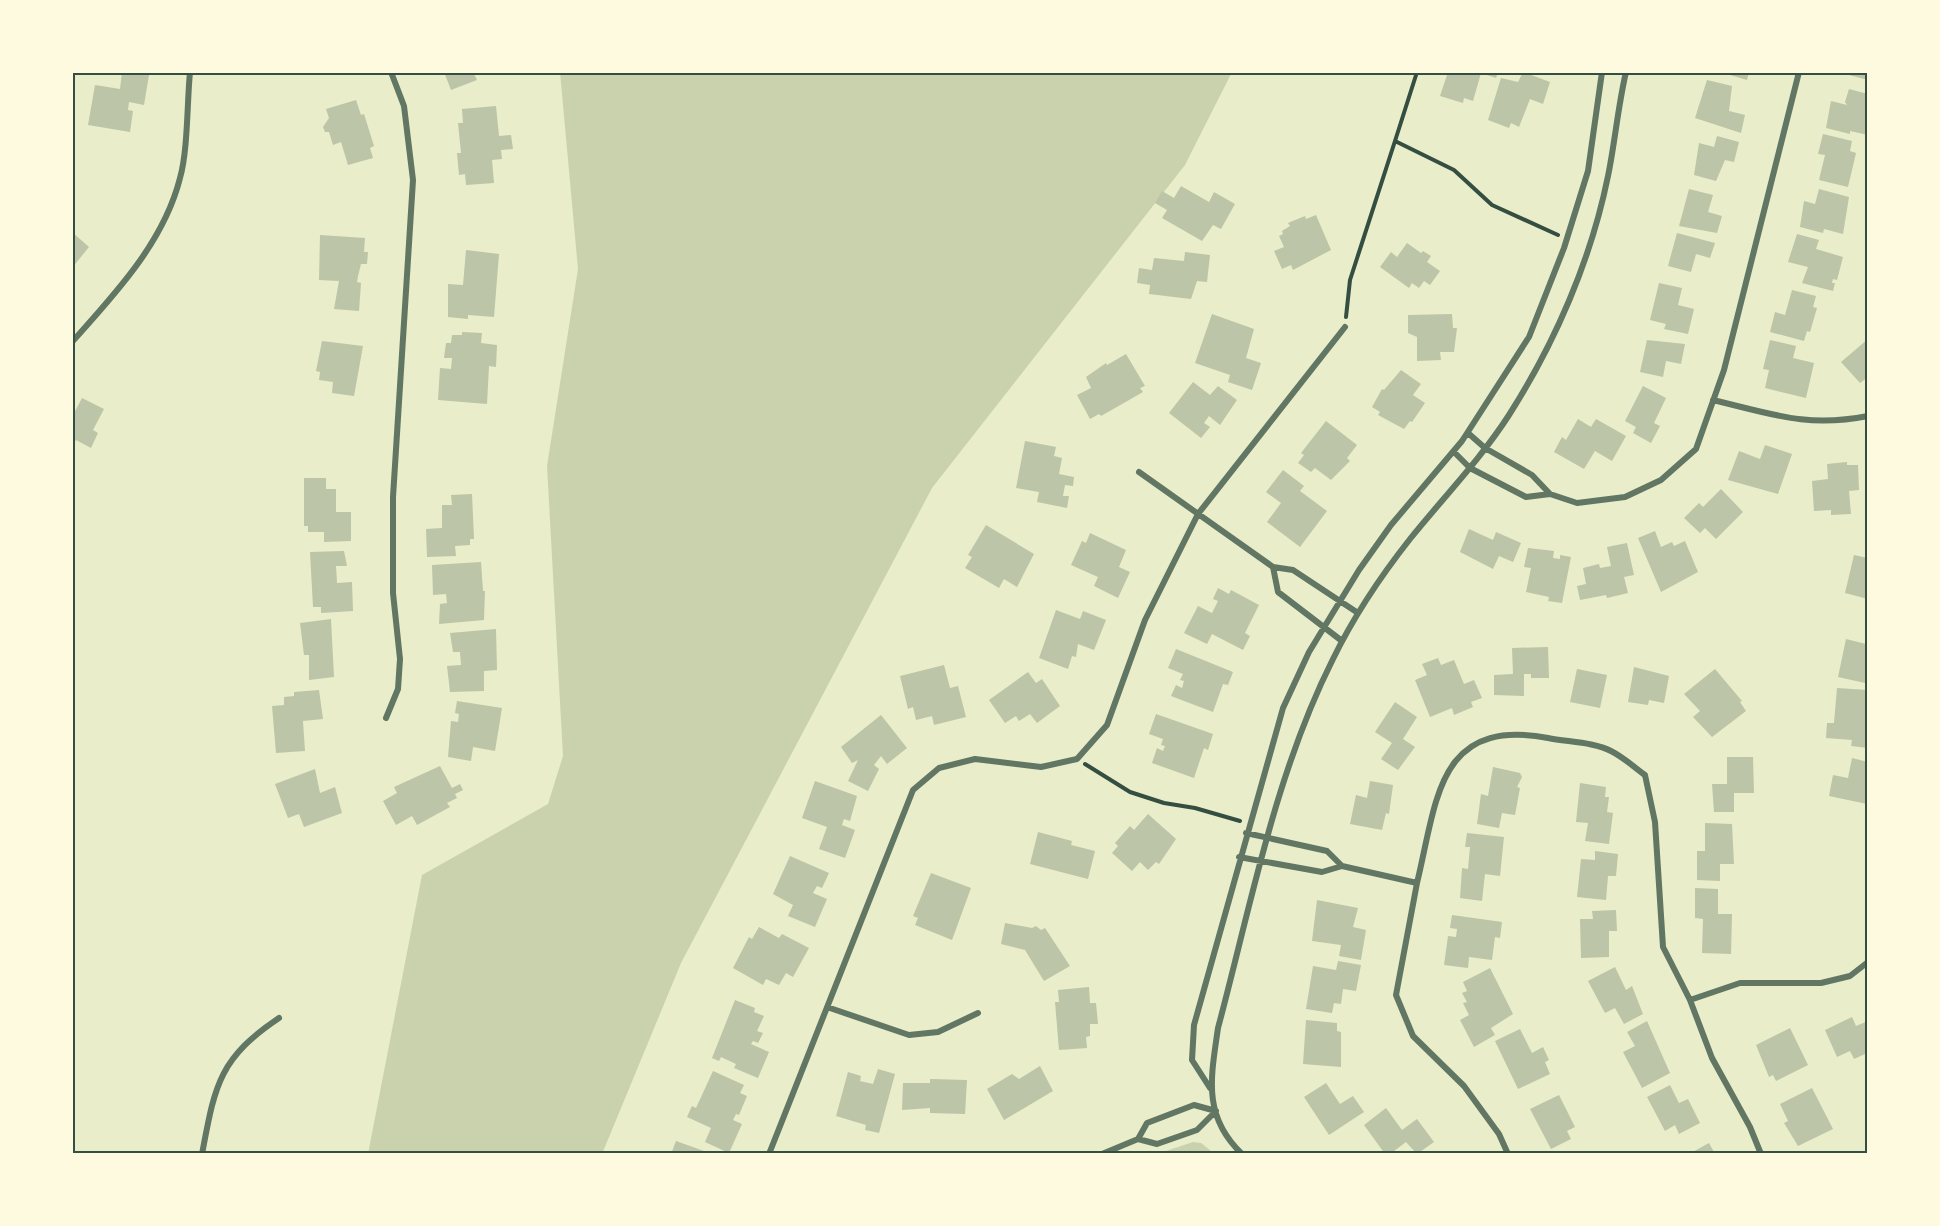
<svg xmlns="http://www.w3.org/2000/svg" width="1940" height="1226" font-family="'Fira Sans',sans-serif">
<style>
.green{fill:#cad2ad}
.building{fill:#bcc5a7}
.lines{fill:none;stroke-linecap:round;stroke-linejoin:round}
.path{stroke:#344e41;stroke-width:4}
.minor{stroke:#617663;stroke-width:6}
.neatline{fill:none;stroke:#344e41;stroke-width:2}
</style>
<rect width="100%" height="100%" fill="#e9edc9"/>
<path class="green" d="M560,72H1232L1185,165L932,488L681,963L602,1154H368L422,875L548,804L563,756L547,466L578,269Z
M1193,1142L1201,1143L1215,1154H1147L1160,1153Z"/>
<path class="building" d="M122,72L149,75L144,105L129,102L128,110L133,111L130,132L88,125L95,85L120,89Z
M444,72H473L477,80L451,90Z
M1448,72H1498L1496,78L1481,73L1473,101L1464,98L1463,103L1440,96Z
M1523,72L1550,82L1543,104L1530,99L1519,127L1511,123L1509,128L1488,120L1501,78L1518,82Z
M1720,72H1749L1747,80Z
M1850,72H1868V80L1849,75Z
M1707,80L1732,86L1729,111L1745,115L1741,133L1695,118Z
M1849,89L1868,94V135L1850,131V134L1826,128L1831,101L1847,105L1845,102Z
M356,100L361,115L364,114L374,146L370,148L373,158L348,165L341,142L333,145L329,132H325L323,127L329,118L326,109Z
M496,106L499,136L511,135L513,149L501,150L502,159L492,160L494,183L466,185L465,174L459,175L457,153H461L458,123H463L462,109Z
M1823,134L1852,141L1850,151L1856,153L1848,187L1819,180L1825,155L1818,154Z
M1717,136L1739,142L1734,162L1725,160L1716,181L1694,175L1699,143L1714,147Z
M1181,186L1209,202L1214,192L1235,204L1221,229L1213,225L1202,241L1162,218L1167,210L1155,203L1162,191L1174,198Z
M1689,189L1713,195L1708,212L1722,216L1717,233L1679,226Z
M1819,189L1849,197L1843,234L1824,229L1823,233L1800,227L1804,201L1815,204Z
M1316,215L1331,250L1293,270L1291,265L1282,269L1274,251L1284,247L1279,236L1283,234L1282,231L1290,226L1288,223L1305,216L1306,219Z
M72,232L89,247L72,268Z
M1677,233L1715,243L1710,258L1696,254L1691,272L1668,266Z
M1797,234L1819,240L1816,249L1843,257L1837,280L1833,279L1832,283H1835L1833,291L1802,283L1808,267L1788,262Z
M320,235L365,238L364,252H368L367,264H361L358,276L357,282L361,283L359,311L334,309L339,281L319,280Z
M1407,243L1421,253L1423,251L1431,256L1427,262L1440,271L1430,285L1424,281L1419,288L1412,283L1409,288L1380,267L1391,252L1397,257Z
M466,250L499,254L494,317L468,315V319L448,317V284L463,285Z
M1185,252L1210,255L1207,282L1197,281L1191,299L1149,294L1150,285L1137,283L1139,268L1152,270L1154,258L1184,261Z
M1659,283L1682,288L1678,305L1694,309L1688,334L1664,329L1666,324L1650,320Z
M1792,290L1816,296L1813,307L1817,308L1810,332L1807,331L1804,341L1770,332L1775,312L1785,315Z
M1212,314L1254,329L1246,358L1261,363L1252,390L1228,382L1230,375L1195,363Z
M1452,314L1453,328H1457L1454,352H1440L1441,360L1417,361V337L1408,333V315Z
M462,332L482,333L481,343L497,345L496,367L489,366L487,404L438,400L440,368L451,369L452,358H444L446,343H451L452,335H462Z
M1868,339V377L1860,383L1841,362Z
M1647,340L1685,344L1681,364L1666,361L1663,377L1640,372Z
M1770,340L1796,346L1793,358L1814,363L1806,398L1765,388L1769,370L1763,369Z
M322,341L363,346L354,396L332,393L333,382L319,380L320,372L316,371Z
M1126,354L1145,386L1140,388L1143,392L1101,416L1099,414L1090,419L1077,395L1091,388L1086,377L1106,363L1107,365Z
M1401,370L1421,384L1413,395L1425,403L1412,422L1410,421L1404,429L1378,415L1380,412L1372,407L1382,389L1384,390Z
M1193,382L1210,395L1218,386L1237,400L1220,425L1209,416L1204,423L1210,427L1201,438L1169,413Z
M1643,386L1666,398L1654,423L1660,426L1651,443L1633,433L1636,427L1625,421Z
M82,398L104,409L93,430L98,433L91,448L76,440L72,447V417Z
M1578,419L1591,427L1596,419L1626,436L1612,461L1595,451L1584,469L1554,452L1562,437L1566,440Z
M1326,421L1357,445L1347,458L1350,461L1331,480L1315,468L1311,472L1298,463L1304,455L1301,453Z
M1025,441L1056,447L1054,456L1062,458L1059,474L1074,477L1073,486L1065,485L1063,496H1069L1067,508L1037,502L1039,492L1016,488Z
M1765,445L1792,454L1778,494L1728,480L1739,451L1760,459Z
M1847,462V465H1858L1859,490L1849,491L1851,514L1831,515V510L1814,511L1812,481L1828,479L1827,464Z
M1283,470L1304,486L1300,491L1327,511L1300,547L1267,522L1281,503L1266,492Z
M304,478H326V489H336V512H351V541L324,542V532H308V526H304Z
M1721,489L1743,512L1716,539L1705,528L1700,533L1684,518L1699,503L1703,507Z
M472,494L474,539H470V545L455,546L456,556L427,557L426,529L442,528V505H452L451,495Z
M986,525L1034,554L1017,587L1004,579L999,588L965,568L972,557L968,555Z
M1469,529L1493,540L1496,532L1521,543L1513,562L1499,556L1493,569L1460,552Z
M1655,531L1661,547L1672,542L1674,546L1685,541L1698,572L1661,592L1638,538Z
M1090,533L1126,550L1119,567L1130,572L1118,598L1094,586L1098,577L1071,565L1082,541L1086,543Z
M1627,543L1634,575L1624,577L1628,593L1607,598L1606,595L1580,600L1577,586L1586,584L1583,568L1599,564L1600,568L1611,566L1607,547Z
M1528,548L1554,551L1553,558L1560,559V555L1571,557L1562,603L1548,601L1549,597L1526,592L1531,568L1524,567Z
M344,551L347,566H336L337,583L352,582L353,611L321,613V607H313L310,552Z
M1854,555L1868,558V599L1845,593Z
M481,562L483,591H485L484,620L439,624L440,604L447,603L446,594L433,595L432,565Z
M1218,588L1229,594L1231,590L1259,605L1245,633L1250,636L1243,650L1212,634L1207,644L1184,633L1198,606L1212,613L1218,601L1213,599Z
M1056,610L1080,619L1083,611L1106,620L1094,650L1078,644L1076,657L1072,656L1068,669L1039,658Z
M331,619L334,677L309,680V655H304L300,623Z
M496,629L497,670L484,671V691L450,692L447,666L461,665L460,652H453L450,633Z
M1846,639L1866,644L1868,640V673L1865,683L1838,677Z
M1548,647L1549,678H1531V674H1524V696L1494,695V675L1513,674L1512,648Z
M1176,649L1233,672L1228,685L1223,684L1213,712L1171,696L1176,685L1182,688L1184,681L1180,680L1183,674L1168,668Z
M1438,658L1441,665L1454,660L1464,684L1474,680L1482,698L1471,702L1473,707L1454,715L1452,708L1430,717L1415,680L1427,675L1422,664Z
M944,665L950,688L958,686L966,717L934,725L932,716L916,720L913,707L908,709L900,676Z
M1634,667L1669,676L1664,703L1649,700L1648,705L1628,702Z
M1577,669L1607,675L1600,708L1570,702Z
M1715,669L1742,701L1740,702L1746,711L1712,737L1693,717L1700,711L1684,694Z
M1028,672L1036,683L1042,679L1060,706L1037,723L1030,714L1019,721L1016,716L1005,723L989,700Z
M1837,688L1868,690V748L1851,746L1852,740L1826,738L1827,723H1834Z
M319,690L323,719L303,721L305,751L276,753L272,706L284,705V697L294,696V692Z
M457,701L502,708L495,751L473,747L471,761L448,757L451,721L458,722L459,714L455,713Z
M1395,702L1417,717L1403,739L1415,747L1398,770L1381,759L1392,743L1375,732Z
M1156,714L1213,734L1208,750L1204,748L1194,778L1152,763L1157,748L1163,751L1165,746L1161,745L1163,739L1149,734Z
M881,715L907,748L887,764L881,756L874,765L879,769L868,791L848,781L858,760L852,763L841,747Z
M1727,757H1753L1754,793H1734V812H1714L1712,784H1727Z
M1852,758L1868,762L1867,804L1829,796L1833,775L1848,778Z
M440,766L452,788L460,784L463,790L455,794L457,798L447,803L450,807L417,825L412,816L396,825L383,801L397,793L394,787Z
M1493,767L1520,773L1522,777L1517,787L1520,788L1515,815L1502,813L1499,828L1477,824L1481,794L1488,796Z
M315,769L320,793L335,787L342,813L304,827L299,814L288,818L275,784Z
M815,781L857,796L850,821L844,819L842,825L855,830L845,858L819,849L827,827L802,818Z
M1370,781L1393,785L1389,814L1386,813L1382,830L1350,824L1356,795L1367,798Z
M1580,783L1606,787L1605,797H1609L1607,812L1613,813L1609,844L1585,841L1588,823L1576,822Z
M1148,814L1176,839L1159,864L1156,862L1148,870L1140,862L1132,871L1112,853L1118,846L1115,843L1130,826L1134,830Z
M1705,823L1732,824L1734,864H1720V881L1697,880V851H1705Z
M1038,832L1072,841L1071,845L1095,851L1088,879L1030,864Z
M1467,833L1504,837L1500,876L1485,874L1482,901L1460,898L1462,868L1468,869L1470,847H1465Z
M1595,851L1618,854L1616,876H1608L1606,900L1577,897L1581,859L1595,860Z
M790,856L829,873L822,888L817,886L813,893L827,899L815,927L788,916L793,905L773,894Z
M931,873L971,888L952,940L915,925L918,918L913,916Z
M1695,888L1718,889V914H1732L1731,954L1702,953L1703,919L1695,918Z
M1317,900L1358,908L1353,927L1366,930L1361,960L1339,956L1341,945L1312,941Z
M1616,910L1617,931H1609V957L1581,958L1580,919H1593L1592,911Z
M1452,915L1502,922L1500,938L1495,937L1492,960L1469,957L1468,968L1444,965L1448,936L1456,937L1457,929L1450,928Z
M1005,923L1032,928L1036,926L1041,930L1045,928L1070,966L1044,981L1025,950L1001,944Z
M759,927L779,938L782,934L809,948L793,977L786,973L779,985L766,979L763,985L733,968L749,937L752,939Z
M1338,961L1361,965L1356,991L1343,989L1341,1004L1334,1003L1332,1013L1306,1009L1313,966L1336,970Z
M1615,967L1626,990L1632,986L1643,1014L1624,1024L1615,1008L1605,1013L1588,981Z
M1490,968L1513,1014L1491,1028L1495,1035L1474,1047L1460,1020L1469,1015L1463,1003L1467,1002L1462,993L1467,991L1463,982Z
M1089,987L1090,1003H1096L1098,1024H1090V1036L1086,1037L1087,1048L1059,1050L1055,1002H1059L1058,990Z
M735,1000L755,1008L754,1012L764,1016L757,1031L763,1033L758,1043L753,1041L751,1044L769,1052L758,1078L734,1068L736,1064L721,1057L719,1061L712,1058Z
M1852,1017L1856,1026L1868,1021V1060L1865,1054L1854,1059L1850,1051L1837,1057L1825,1030Z
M1306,1020L1337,1023V1031L1341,1032V1067L1303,1064Z
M1647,1021L1670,1073L1642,1088L1623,1052L1635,1046L1627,1032Z
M1790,1028L1808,1065L1776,1081L1773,1075L1769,1077L1756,1045Z
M1520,1029L1532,1053L1543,1047L1549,1060L1545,1062L1550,1074L1518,1089L1495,1041Z
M1040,1066L1053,1091L1004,1120L987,1089L1012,1074L1019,1079Z
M878,1069L895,1074L879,1133L865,1130L866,1125L836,1116L848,1072L861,1076L860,1081L873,1084Z
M713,1071L744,1085L740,1093L747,1096L739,1115L736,1114L733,1120L742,1124L729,1153L705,1142L711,1128L687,1117L692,1106L696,1108Z
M930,1079L967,1080L965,1114L930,1113V1108L902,1110L903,1083H930Z
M1326,1083L1340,1104L1353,1096L1364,1112L1329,1135L1304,1097Z
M1670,1085L1679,1103L1688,1099L1700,1123L1679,1134L1675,1125L1665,1131L1647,1097Z
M1812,1088L1833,1129L1798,1146L1784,1123L1788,1121L1780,1104Z
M1559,1095L1575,1127L1567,1131L1571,1139L1551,1149L1530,1109Z
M1386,1108L1402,1130L1417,1119L1434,1142L1417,1154L1406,1142L1390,1154H1385L1364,1125Z
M676,1141L704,1151L703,1154H671Z
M1709,1143L1715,1154H1689Z"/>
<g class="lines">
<path class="path" d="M1395,141L1417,72
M1346,317L1350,280L1395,141L1454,170L1492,205L1558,235
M1085,764L1130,792L1164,803L1195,808L1240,821"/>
<path class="minor" d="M72,342C115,294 164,242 180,178C188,150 187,102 190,72
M1713,400C1772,414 1807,428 1868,416
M1468,433L1485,448L1532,475L1550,494
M1454,452L1470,468L1526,497L1550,494L1577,503L1625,497L1661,480L1696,449L1724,370L1799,72
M1139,472L1273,567L1293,570L1358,613
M1273,567L1278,592L1342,641
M386,718L398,689L400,659L393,593V497L413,180L404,106L391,72
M1246,833L1327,851L1342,866
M1239,857L1322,872L1342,866
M1342,866L1417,883C1437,801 1437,717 1548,738C1567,742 1594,742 1611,751C1623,757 1634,767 1645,775L1655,822L1663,947L1690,1000L1712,1058L1750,1127L1761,1154
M1417,883L1396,995L1413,1036L1464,1086L1499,1134L1508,1154
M1690,1000L1740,983H1821L1850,976L1868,962
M827,1007L909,1035L938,1032L978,1013
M1210,1088L1192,1060L1194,1025L1283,708L1309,652L1359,570L1391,525L1462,441L1529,337L1564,248L1588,171L1602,72
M1194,1105L1216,1111L1197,1130L1157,1144L1138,1139L1147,1123Z
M202,1154C215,1086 218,1059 279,1018
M769,1154L913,790L939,768L975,759L1041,767L1077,759L1107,725L1145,620L1198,514L1345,327
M1102,1154L1138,1139
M1242,1154C1202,1116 1211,1077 1218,1028C1251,905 1275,774 1333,659C1354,616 1380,577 1410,539C1443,498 1480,460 1509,415C1555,343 1591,260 1608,176C1615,142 1618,106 1626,72"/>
</g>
<rect width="1940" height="1226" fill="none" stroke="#fefae0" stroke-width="147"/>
<rect x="74" y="74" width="1792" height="1078" class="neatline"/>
</svg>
